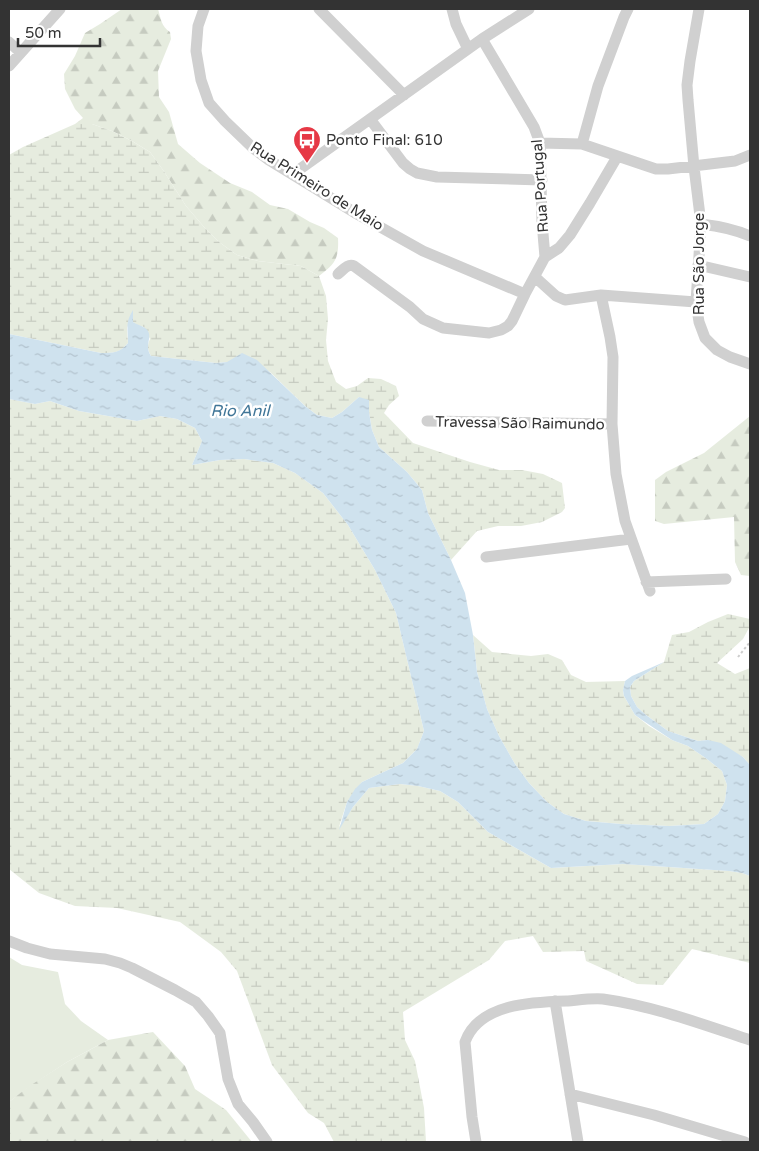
<svg xmlns="http://www.w3.org/2000/svg" width="759" height="1151" font-family="'Varela Round',sans-serif">
<style>
.green{fill:#e6ecdf}
.forest{fill:url(#forest-firs)}
.wetland{fill:url(#wetland-marsh)}
.water{fill:url(#water-ripples)}
.lines{fill:none;stroke-linecap:round;stroke-linejoin:round}
.path{stroke:#cdcdcd;stroke-width:2;stroke-dasharray:2.5 2.5;stroke-linecap:butt}
.minor{stroke:#d0d0d0;stroke-width:11}
.labels{text-anchor:middle;stroke-width:5;stroke-linejoin:round;paint-order:stroke}
.poi-label{font-size:15px;fill:#333;stroke:#fff;text-anchor:start}
.street-label{font-size:15px;fill:#333;stroke:#fff}
.water-label{font-size:16px;font-style:italic;fill:#3f7597;stroke:#fff}
</style>
<defs>
<pattern id="forest-firs" width="22" height="20" patternUnits="userSpaceOnUse" patternTransform="scale(1.25)"><rect width="22" height="20" fill="#e6ecdf"/><path d="M5 1l3.5 6h-7zM16 11l3.5 6h-7z" fill="#c6cbc0"/></pattern>
<pattern id="wetland-marsh" width="20" height="14" patternUnits="userSpaceOnUse" patternTransform="scale(1.25)"><rect width="20" height="14" fill="#e6ecdf"/><path d="M1 5h8M5 5V1M11 12h8M15 12V8" fill="none" stroke="#c6cbc0"/></pattern>
<pattern id="water-ripples" width="26" height="14" patternUnits="userSpaceOnUse" patternTransform="scale(1.25)"><rect width="26" height="14" fill="#cfe2ee"/><path d="M2 4q2-2 4 0t4 0M15 11q2-2 4 0t4 0" fill="none" stroke="#b2c2cd"/></pattern>
</defs>
<rect width="100%" height="100%" fill="#fff"/>
<path class="green" d="M9,957L22,965L58,972L65,1004L81,1021L108,1040L67,1062L29,1087L9,1102Z"/>
<path class="forest" d="M122,9H158C161,19 161,26 170,32L171,39L158,71L159,97L169,112L178,144L200,163L230,183L252,192L270,205L288,209L310,222L324,228L338,238C339,259 335,264 319,276L301,266L258,261L237,255L219,242L204,227L186,206L163,170L150,152L132,141L112,131L92,124H75L83,118L75,109L65,89L64,74L75,56L85,33L100,24Z
M750,416V576L741,575L735,562L734,517L664,524L655,521V480L666,472L704,453Z
M153,1032L185,1066L195,1089L226,1110L252,1142H9V1102L28,1087L67,1062L108,1040Z"/>
<path class="wetland" d="M75,124H92L112,131L132,141L150,152L163,170L186,206L204,227L219,242L237,255L258,261L301,266L319,276L326,296L328,319L326,340L328,361L336,382L346,389L357,386L368,378L381,379L396,386L399,396L389,405L384,413L413,443L470,462L499,470H522L543,474L562,483L565,508L562,512L542,522L521,526H498L477,531L451,560L428,513L422,490L407,472L379,447L372,430L369,412L359,397L342,412L332,418L317,415L305,406L270,372L227,362L216,363L151,356C147,349 147,346 150,339L144,327L137,325L133,322V311L127,328L128,343C120,353 114,353 101,353L9,334V155L23,147Z
M9,399L35,404L50,401L79,411L137,421L160,416L177,419L195,428L202,441L192,465L220,460L244,459L273,463L295,473L323,493L348,525L375,570L396,613L424,731L417,749L403,763L362,782L347,802L339,827L353,807L369,788L400,784L418,786L440,791L458,802L488,832L551,868L623,864L729,871L742,873L750,876V963L692,949L663,985L637,984L586,961L584,951L543,952L533,936L505,941L489,960L403,1012L405,1040L415,1061L424,1108L426,1142H334L324,1123L308,1113L272,1065L237,971L221,952L180,922L117,908L75,906L39,893L9,869Z
M728,614L750,619V626L743,639L717,663L735,674L750,668V765L743,757L708,740L698,741L668,731L646,715L637,707L631,696L630,687L634,681L664,662L672,635L689,632L708,622Z
M473,635L492,652L531,656L548,654L562,660L571,675L586,682L625,681L623,690L624,696L635,715L649,726L672,740L688,746L707,759L722,771L727,785L725,801L718,814L704,824L669,826L621,824L586,821L564,814L547,802L529,783L515,764L499,736L487,709L477,672Z"/>
<path class="water" d="M133,310V322C137,325 141,325 145,328C155,335 143,345 151,356L216,363L227,362L242,353L257,360L305,406L317,415L332,418L342,412L359,397L369,400V412L372,430L379,447L407,472L422,490L428,513L451,560L465,593L473,635L477,672L487,709L499,736L515,764L529,783L547,802L564,814L586,821L621,824L669,826L704,824L718,814L725,801L727,785L722,771L707,759L688,746L672,740L642,720L635,715L624,696L623,690L625,681L632,676L664,662L634,681L630,687L631,696L637,707L646,715L668,731L698,741L708,740L721,743L743,757L750,765V876L742,873L729,871L623,864L551,868L488,832L458,802L440,791L418,786L400,784L369,788L353,807L339,830L347,802L355,789L362,782L403,763L417,749L424,731L396,613L375,570L348,525L323,493L295,473L273,463L244,459L220,460L192,465L202,441L195,428L177,419L160,416L137,421L79,411L50,401L35,404L9,399V334L101,353C113,353 120,353 128,343C128,328 125,323 133,310Z"/>
<g class="lines">
<path class="path" d="M738,657L750,642"/>
<path class="minor" d="M204,9L198,26L196,51L201,80L209,103L225,121L253,148L269,160L357,214L423,251L525,294
M319,9L404,95
M452,9L456,24L468,49
M699,9L690,61L687,85L688,100L694,167L701,224L696,302L699,322L705,338L717,350L730,357L750,364
M482,39L534,127L540,143L542,222L545,257
M9,42L20,52
M9,66L60,9
M370,119L403,163L410,169L417,173L437,177L542,180
M540,143L582,144L644,165L656,169H668L735,161L750,155
M582,144L598,86L624,17L628,9
M293,174L482,39L529,9
M701,224C718,226 734,229 750,236
M698,265L750,277
M338,274C343,270 348,263 354,266L410,307L423,319L443,328L489,333L501,330L508,326L512,321L525,294L545,257L559,248L570,235L590,203L617,157
M535,277L556,296L565,300L601,295L696,302
M601,295L610,337L613,357L612,424L616,474L625,521L650,591
M427,421L612,424
M486,557L631,539
M646,582L726,579
M9,941L27,948L50,954L105,959L120,963L132,968L175,990L196,1002L208,1016L220,1033L228,1079L238,1104L253,1122L267,1142
M555,1001L578,1142
M570,1094L654,1115L745,1142
M476,1142L472,1117L465,1042C479,1003 533,1002 568,1001C579,1000 592,998 603,999C653,1006 702,1024 750,1040"/>
</g>
<defs>
<symbol id="bus-pin" viewBox="-11 -11 22 30"><path d="M0 17L-7.5 6A9.5 9.5 0 1 1 7.5 6Z" fill="#e63946" stroke="#fff"/><path d="M-5-6H5V4H4V6H2V4H-2V6H-4V4H-5ZM-3.5-4V0h7V-4ZM-3.5 1.2v1.5H-2V1.2ZM2 1.2v1.5H3.5V1.2Z" fill="#fff"/></symbol>
</defs>
<g fill-rule="evenodd">
<use href="#bus-pin" x="291" y="124" width="32" height="43"/>
</g>
<g class="labels">
<g class="poi-label">
<text x="326" y="145">Ponto Final: 610</text>
</g>
<g class="street-label">
<text transform="translate(317 186) rotate(32)" y="5">Rua Primeiro de Maio</text>
<text transform="translate(540 186) rotate(-94)" y="5">Rua Portugal</text>
<text transform="translate(699 264) rotate(-90)" y="5">Rua São Jorge</text>
<text transform="translate(520 423) rotate(1)" y="5">Travessa São Raimundo</text>
</g>
<g class="water-label">
<text x="240" y="416">Rio Anil</text>
</g>
</g>
<rect width="759" height="1151" fill="none" stroke="#333333" stroke-width="20"/>
<path d="M18 38v8h82v-8" fill="none" stroke="#333333" stroke-width="2.5"/>
<text x="25" y="38" font-size="15" fill="#333333" stroke="#ffffff" stroke-width="4" paint-order="stroke">50 m</text>
</svg>
